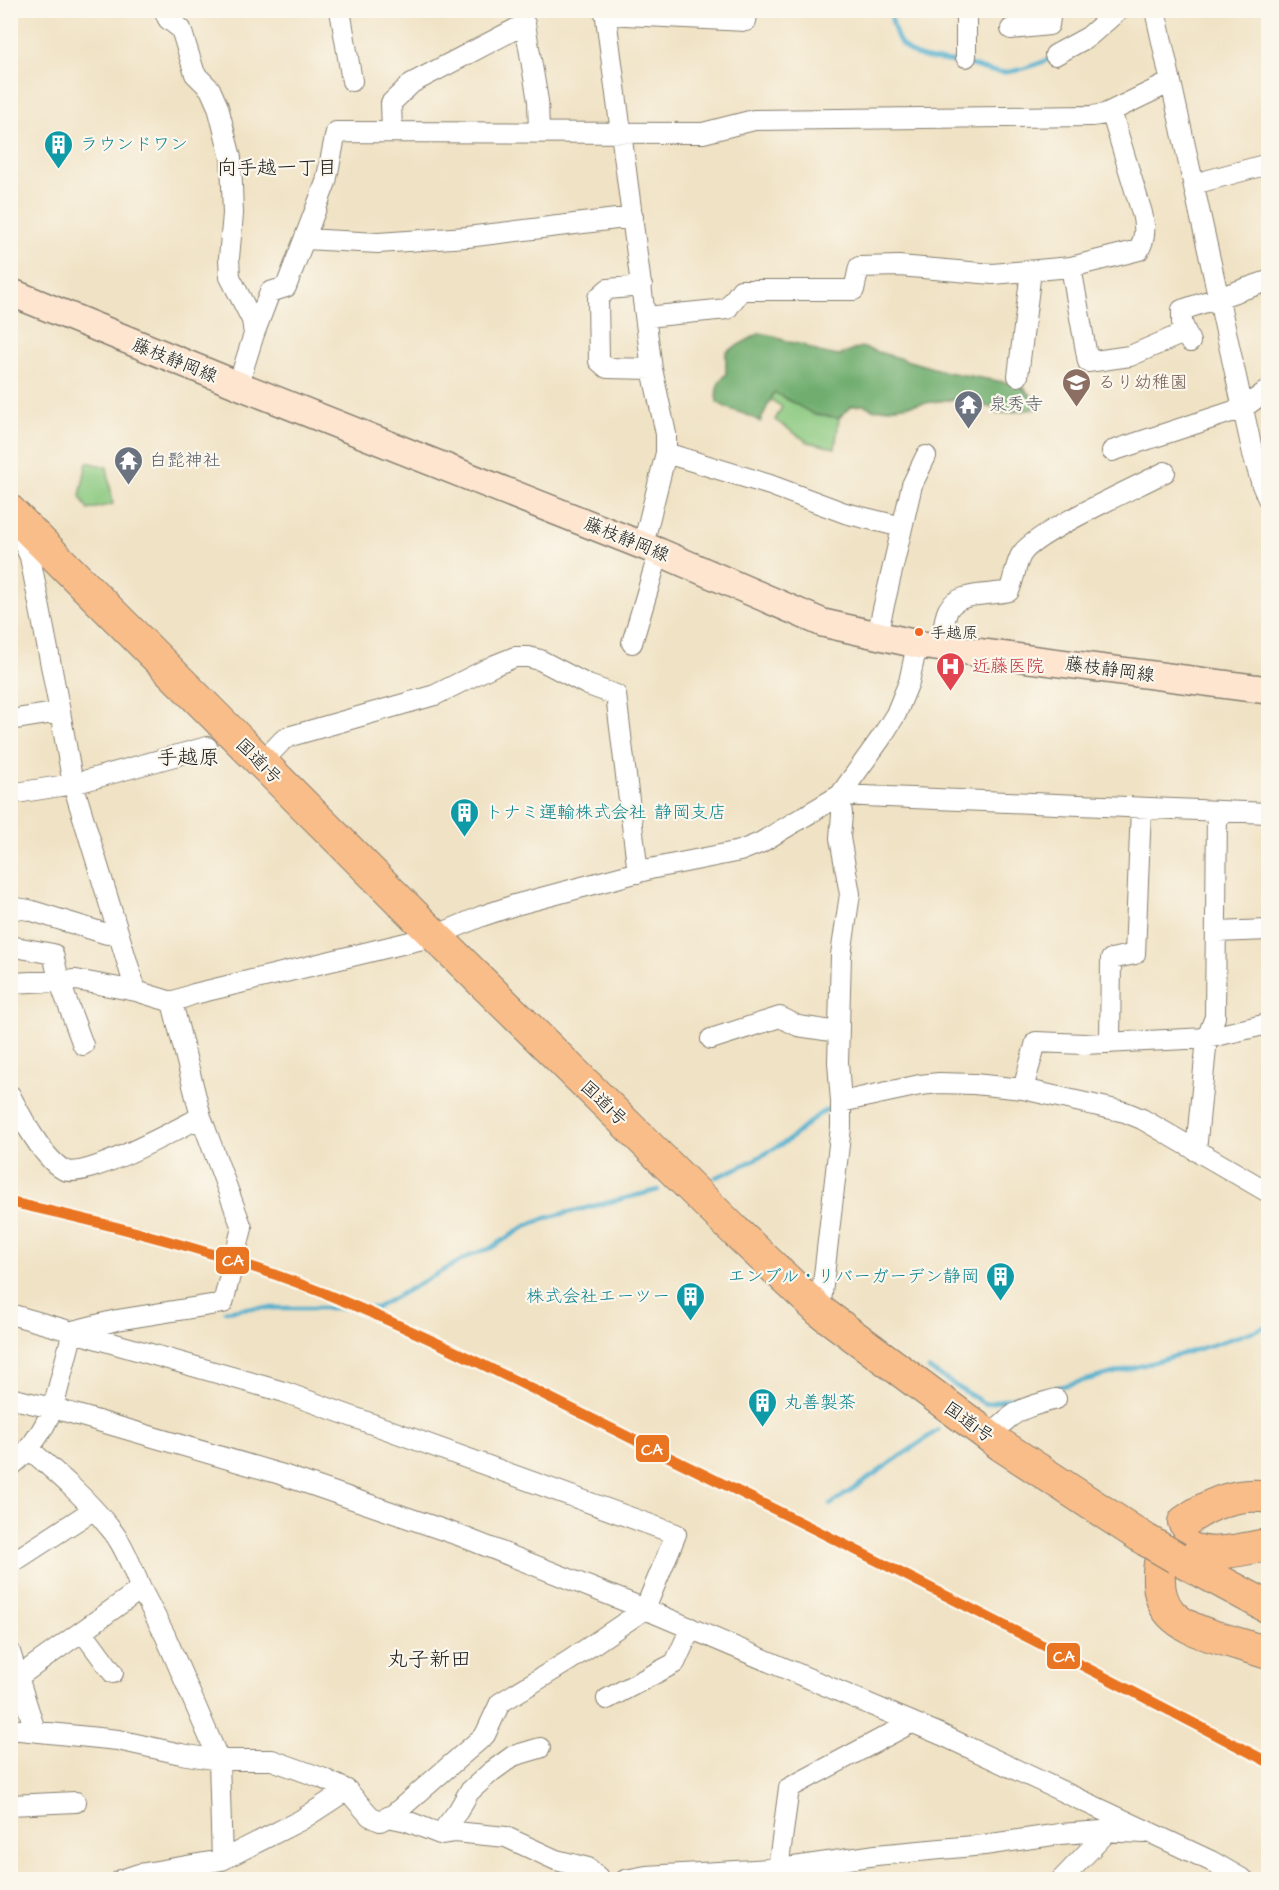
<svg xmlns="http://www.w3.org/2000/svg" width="1279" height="1890" font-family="'Architects Daughter','Klee One',sans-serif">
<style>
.green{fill:#8bc980;stroke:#54724e;stroke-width:1.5}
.forest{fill:#70ad6e;stroke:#466445;stroke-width:1.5}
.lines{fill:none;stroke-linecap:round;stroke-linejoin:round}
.stream{stroke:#4eaecd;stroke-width:4.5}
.minor-casing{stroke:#867f70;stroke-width:22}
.secondary-casing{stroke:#867f70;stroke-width:30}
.trunk-casing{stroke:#867f70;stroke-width:34}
.minor{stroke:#fff;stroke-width:20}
.secondary{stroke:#fde5d0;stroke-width:27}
.trunk{stroke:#f9bd89;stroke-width:32}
.trunk-bridge-casing{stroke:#867f70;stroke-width:34;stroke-linecap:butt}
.trunk-bridge{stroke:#f9bd89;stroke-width:32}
.rail-1-casing{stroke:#fbf7ec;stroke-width:15}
.rail-1{stroke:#e97421;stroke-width:10}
.bus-dot{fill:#f26522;stroke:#fbf7ec;stroke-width:2}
.labels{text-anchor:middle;stroke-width:4.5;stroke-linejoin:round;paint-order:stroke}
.bus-label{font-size:16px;fill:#1c1c1c;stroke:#fbf7ec;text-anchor:start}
.culture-label{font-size:18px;fill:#0d838f;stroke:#fbf7ec;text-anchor:start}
.street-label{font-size:18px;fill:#1c1c1c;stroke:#fbf7ec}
.education-label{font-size:18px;fill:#785e54;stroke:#fbf7ec;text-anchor:start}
.worship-label{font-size:18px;fill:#5b616d;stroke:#fbf7ec;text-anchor:start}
.health-label{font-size:18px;fill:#be3a42;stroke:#fbf7ec;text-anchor:start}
.neighbourhood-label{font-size:20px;fill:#1c1c1c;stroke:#fbf7ec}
.quarter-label{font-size:21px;fill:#1c1c1c;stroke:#fbf7ec}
.line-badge{stroke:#fbf7ec;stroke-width:2}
.badge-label{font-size:16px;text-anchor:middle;font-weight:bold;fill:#fff}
</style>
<rect width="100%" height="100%" fill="#fbf7ec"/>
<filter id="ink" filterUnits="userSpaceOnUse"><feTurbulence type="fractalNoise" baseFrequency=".0167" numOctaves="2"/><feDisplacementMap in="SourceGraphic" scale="12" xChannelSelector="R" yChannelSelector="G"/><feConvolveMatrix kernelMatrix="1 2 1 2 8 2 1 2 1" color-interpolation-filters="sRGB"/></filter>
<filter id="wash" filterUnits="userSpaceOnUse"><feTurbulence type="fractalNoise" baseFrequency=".008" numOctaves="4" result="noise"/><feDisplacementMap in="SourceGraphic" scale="24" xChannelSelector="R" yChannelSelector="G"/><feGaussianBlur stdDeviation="1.35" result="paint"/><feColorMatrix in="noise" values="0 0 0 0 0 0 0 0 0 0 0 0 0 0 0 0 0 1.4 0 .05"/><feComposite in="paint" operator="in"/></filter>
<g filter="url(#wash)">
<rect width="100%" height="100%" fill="#f0e2c4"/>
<path class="green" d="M778,379L1023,387L1031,395L1036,409L993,401L973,406L960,400H946L900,406L889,401L851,406L839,418L835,448L808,442L775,420L782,407L770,399Z
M87,462L107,467L113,504L88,510L80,496Z"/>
<path class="forest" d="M760,333L774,336L785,341L803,345L819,352L838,356L861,347L947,372L1015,384C1028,389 1031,397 1036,409L997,414L994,407L973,406L960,400H946L875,410L864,405L851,406L839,418L813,414L774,392L760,422C746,412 730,412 717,402C715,390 717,383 726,374V352Z"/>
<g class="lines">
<path class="stream" d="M890,10C892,21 895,37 902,45C919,63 940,59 962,63C978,66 991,74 1008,72C1023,70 1038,64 1052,58
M716,1177C741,1168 764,1155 787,1141C801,1131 820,1109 837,1106
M225,1311L247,1308H376L471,1255L491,1248L526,1226L546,1218L658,1190
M929,1369L985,1404C1080,1383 1176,1359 1268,1326
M830,1505L938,1430"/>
</g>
</g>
<g filter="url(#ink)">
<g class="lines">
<defs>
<path id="minor" d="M164,10L168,19L181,29L195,74L210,89L218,107L231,158L233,214L229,258L230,277L252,320L254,334
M340,10L352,81
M605,10L652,369L666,434V453L643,545
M1155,10L1253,454L1262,485L1268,499
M605,14L746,21L748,10
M1011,29L1049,25L1051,10
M1055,55L1088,37L1119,10
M966,57V10
M392,131L391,103L412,83L525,24L538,101L539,132
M1194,184L1268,164
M305,239L378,243L467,237L633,217
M1071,267L1088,362L1130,356L1186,332
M642,286L608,289L598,298L599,361L607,368L652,369
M646,317L727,309L741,290H854L859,267L899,266L993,274L1071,267L1139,250C1146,237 1145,227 1142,213L1111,111
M1190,342L1182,323V310L1268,281
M1018,376L1031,271
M238,385L254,334L270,292L286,287L326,182L336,132L703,133L754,120L1092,116L1105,114L1171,82
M1112,451L1243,408L1268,390
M666,453L770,485L845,513L902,527
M16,526L30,557L60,712
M877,635L912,485L926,456
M632,643L659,552
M941,647C943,636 943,620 948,610C958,591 990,596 1009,591C1014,580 1015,566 1021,555C1033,533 1137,487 1165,472
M10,720L60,712L73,784L136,991
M261,763L283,740L291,736L435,695L495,665L515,657H528L540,660L588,685L616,695L638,873
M10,794L73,784L207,747
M10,907L29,910L107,934L118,932
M1217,932L1268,930
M10,946L53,954L59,980L83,1045
M10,983L76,980L136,991L172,1002L194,994L435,936L482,916L515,905L650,869L740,851L760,843L840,795L881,738L896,714L909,682L917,645
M711,1039L780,1017L798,1026L838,1032
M1110,1043L1111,959L1135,954L1141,809
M1023,1089L1036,1042L1084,1044L1207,1038L1268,1024
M10,1095C21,1116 43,1159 64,1170C85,1180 179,1128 201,1117
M841,1102L838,1062L841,955L850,894L840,838L842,814L840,795L1268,813
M1196,1151L1207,1038L1215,1017L1217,812
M820,1311L841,1127V1102L920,1085L939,1083L974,1084L1023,1089L1125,1112L1142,1119L1268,1192
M10,1314L284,1392L676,1534L645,1609L570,1660L500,1703L485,1735L394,1814L380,1821L370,1816L347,1790
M10,1398L64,1411L280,1474L458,1535L645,1609L942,1735L1211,1861L1244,1880
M998,1428C1017,1408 1031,1406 1056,1399
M10,1467C30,1451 43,1431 53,1408L73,1331L117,1320L223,1303L242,1228L201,1117L172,1002
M10,1564L93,1510
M141,1589L165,1635L219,1760L222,1860
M83,1632L113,1673
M10,1652L35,1730
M18,1677L141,1589C132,1568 124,1544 109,1527C86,1498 57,1473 29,1449
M607,1699L675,1663L691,1628
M10,1729L118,1740L181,1754L219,1760H272L322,1778L347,1790L301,1820L222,1860L139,1874L121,1880
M10,1805L76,1802
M388,1817L407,1821L440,1834L455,1832L506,1837L556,1860L588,1868L601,1880
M440,1834L458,1811L469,1792L491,1772L513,1756L540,1748
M778,1869L789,1788L911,1723
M625,1880L646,1876L787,1868L876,1855L984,1845L1060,1834L1102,1831L1144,1833
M1061,1880L1108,1831"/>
<path id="secondary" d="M10,292L238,385L659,552L823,623L921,645L1268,690"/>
<path id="trunk" d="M10,511L416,917L735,1231L820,1311L1001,1445L1146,1540
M1184,1522C1210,1503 1237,1492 1268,1497
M1186,1546C1210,1560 1243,1548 1268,1545
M1177,1558L1268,1607
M1160,1563C1153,1611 1177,1626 1219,1638C1235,1643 1252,1648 1268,1653"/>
</defs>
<use href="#minor" class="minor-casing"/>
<use href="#secondary" class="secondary-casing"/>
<use href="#trunk" class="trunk-casing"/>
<use href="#minor" class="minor"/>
<use href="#secondary" class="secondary"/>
<use href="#trunk" class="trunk"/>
<defs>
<path id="trunk-bridge" d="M1146,1540L1177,1558"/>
</defs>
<use href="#trunk-bridge" class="trunk-bridge-casing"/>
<use href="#trunk-bridge" class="trunk-bridge"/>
<defs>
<path id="rail-1" d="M10,1202C123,1227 236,1256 343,1301C460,1350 573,1410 687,1466C882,1562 1075,1661 1268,1762"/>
</defs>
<use href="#rail-1" class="rail-1-casing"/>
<use href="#rail-1" class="rail-1"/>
</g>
</g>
<defs>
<symbol id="building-pin" viewBox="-11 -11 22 30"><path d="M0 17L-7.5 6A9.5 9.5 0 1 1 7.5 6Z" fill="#0f9aa8" stroke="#fbf7ec"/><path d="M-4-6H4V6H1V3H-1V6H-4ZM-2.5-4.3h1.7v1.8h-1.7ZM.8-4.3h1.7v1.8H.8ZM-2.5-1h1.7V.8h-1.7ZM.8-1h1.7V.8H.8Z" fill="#fff"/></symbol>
<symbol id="school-pin" viewBox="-11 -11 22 30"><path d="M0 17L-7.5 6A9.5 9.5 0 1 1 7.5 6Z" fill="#8d6e63" stroke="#fbf7ec"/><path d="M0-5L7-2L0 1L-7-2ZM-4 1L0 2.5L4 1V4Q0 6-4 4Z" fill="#fff"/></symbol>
<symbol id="temple-pin" viewBox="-11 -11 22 30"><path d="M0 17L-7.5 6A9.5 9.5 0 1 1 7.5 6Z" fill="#6b7280" stroke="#fbf7ec"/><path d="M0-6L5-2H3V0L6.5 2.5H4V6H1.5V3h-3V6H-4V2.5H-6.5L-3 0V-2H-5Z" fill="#fff"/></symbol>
<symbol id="hospital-pin" viewBox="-11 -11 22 30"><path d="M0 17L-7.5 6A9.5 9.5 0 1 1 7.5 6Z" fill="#e0444e" stroke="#fbf7ec"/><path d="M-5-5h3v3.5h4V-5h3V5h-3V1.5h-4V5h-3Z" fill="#fff"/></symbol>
</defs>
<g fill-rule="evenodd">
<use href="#building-pin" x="42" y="128" width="33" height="45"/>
<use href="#school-pin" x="1060" y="366" width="33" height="45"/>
<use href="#temple-pin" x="952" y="388" width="33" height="45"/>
<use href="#temple-pin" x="112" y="444" width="33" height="45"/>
<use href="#hospital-pin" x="934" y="650" width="33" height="45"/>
<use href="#building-pin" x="448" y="796" width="33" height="45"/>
<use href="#building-pin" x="984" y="1260" width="33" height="45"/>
<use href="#building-pin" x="674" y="1280" width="33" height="45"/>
<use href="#building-pin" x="746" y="1386" width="33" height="45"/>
</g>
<circle class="bus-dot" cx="919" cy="632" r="5"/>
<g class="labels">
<g class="bus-label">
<text x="930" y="638">手越原</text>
</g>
<g class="culture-label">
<text x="80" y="150">ラウンドワン</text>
<text x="485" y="818">トナミ運輸株式会社 静岡支店</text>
<text x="979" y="1282" text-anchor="end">エンブル・リバーガーデン静岡</text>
<text x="670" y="1302" text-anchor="end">株式会社エーツー</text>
<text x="784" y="1408">丸善製茶</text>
</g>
<g class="street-label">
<text transform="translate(175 360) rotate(22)" y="6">藤枝静岡線</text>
<text transform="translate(627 539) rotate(22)" y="6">藤枝静岡線</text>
<text transform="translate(1110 669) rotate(8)" y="6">藤枝静岡線</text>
<text transform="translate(259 761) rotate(45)" y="6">国道1号</text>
<text transform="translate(604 1103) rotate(44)" y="6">国道1号</text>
<text transform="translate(969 1422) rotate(36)" y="6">国道1号</text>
</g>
<g class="education-label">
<text x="1098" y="388">るり幼稚園</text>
</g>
<g class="worship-label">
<text x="989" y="410">泉秀寺</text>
<text x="149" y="466">白髭神社</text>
</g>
<g class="health-label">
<text x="972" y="672">近藤医院</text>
</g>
<g class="neighbourhood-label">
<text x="277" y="174">向手越一丁目</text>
</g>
<g class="quarter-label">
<text x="188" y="764">手越原</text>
<text x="429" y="1666">丸子新田</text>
</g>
</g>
<g class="line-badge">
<rect x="215" y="1246" width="35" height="29" rx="6" fill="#e97421"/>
<rect x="635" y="1434" width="35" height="29" rx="6" fill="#e97421"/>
<rect x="1046" y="1642" width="35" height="28" rx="6" fill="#e97421"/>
</g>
<g class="badge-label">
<text x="233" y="1266">CA</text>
<text x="652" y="1455">CA</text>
<text x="1064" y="1662">CA</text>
</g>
<rect width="1279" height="1890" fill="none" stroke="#fbf7ec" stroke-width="36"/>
</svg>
